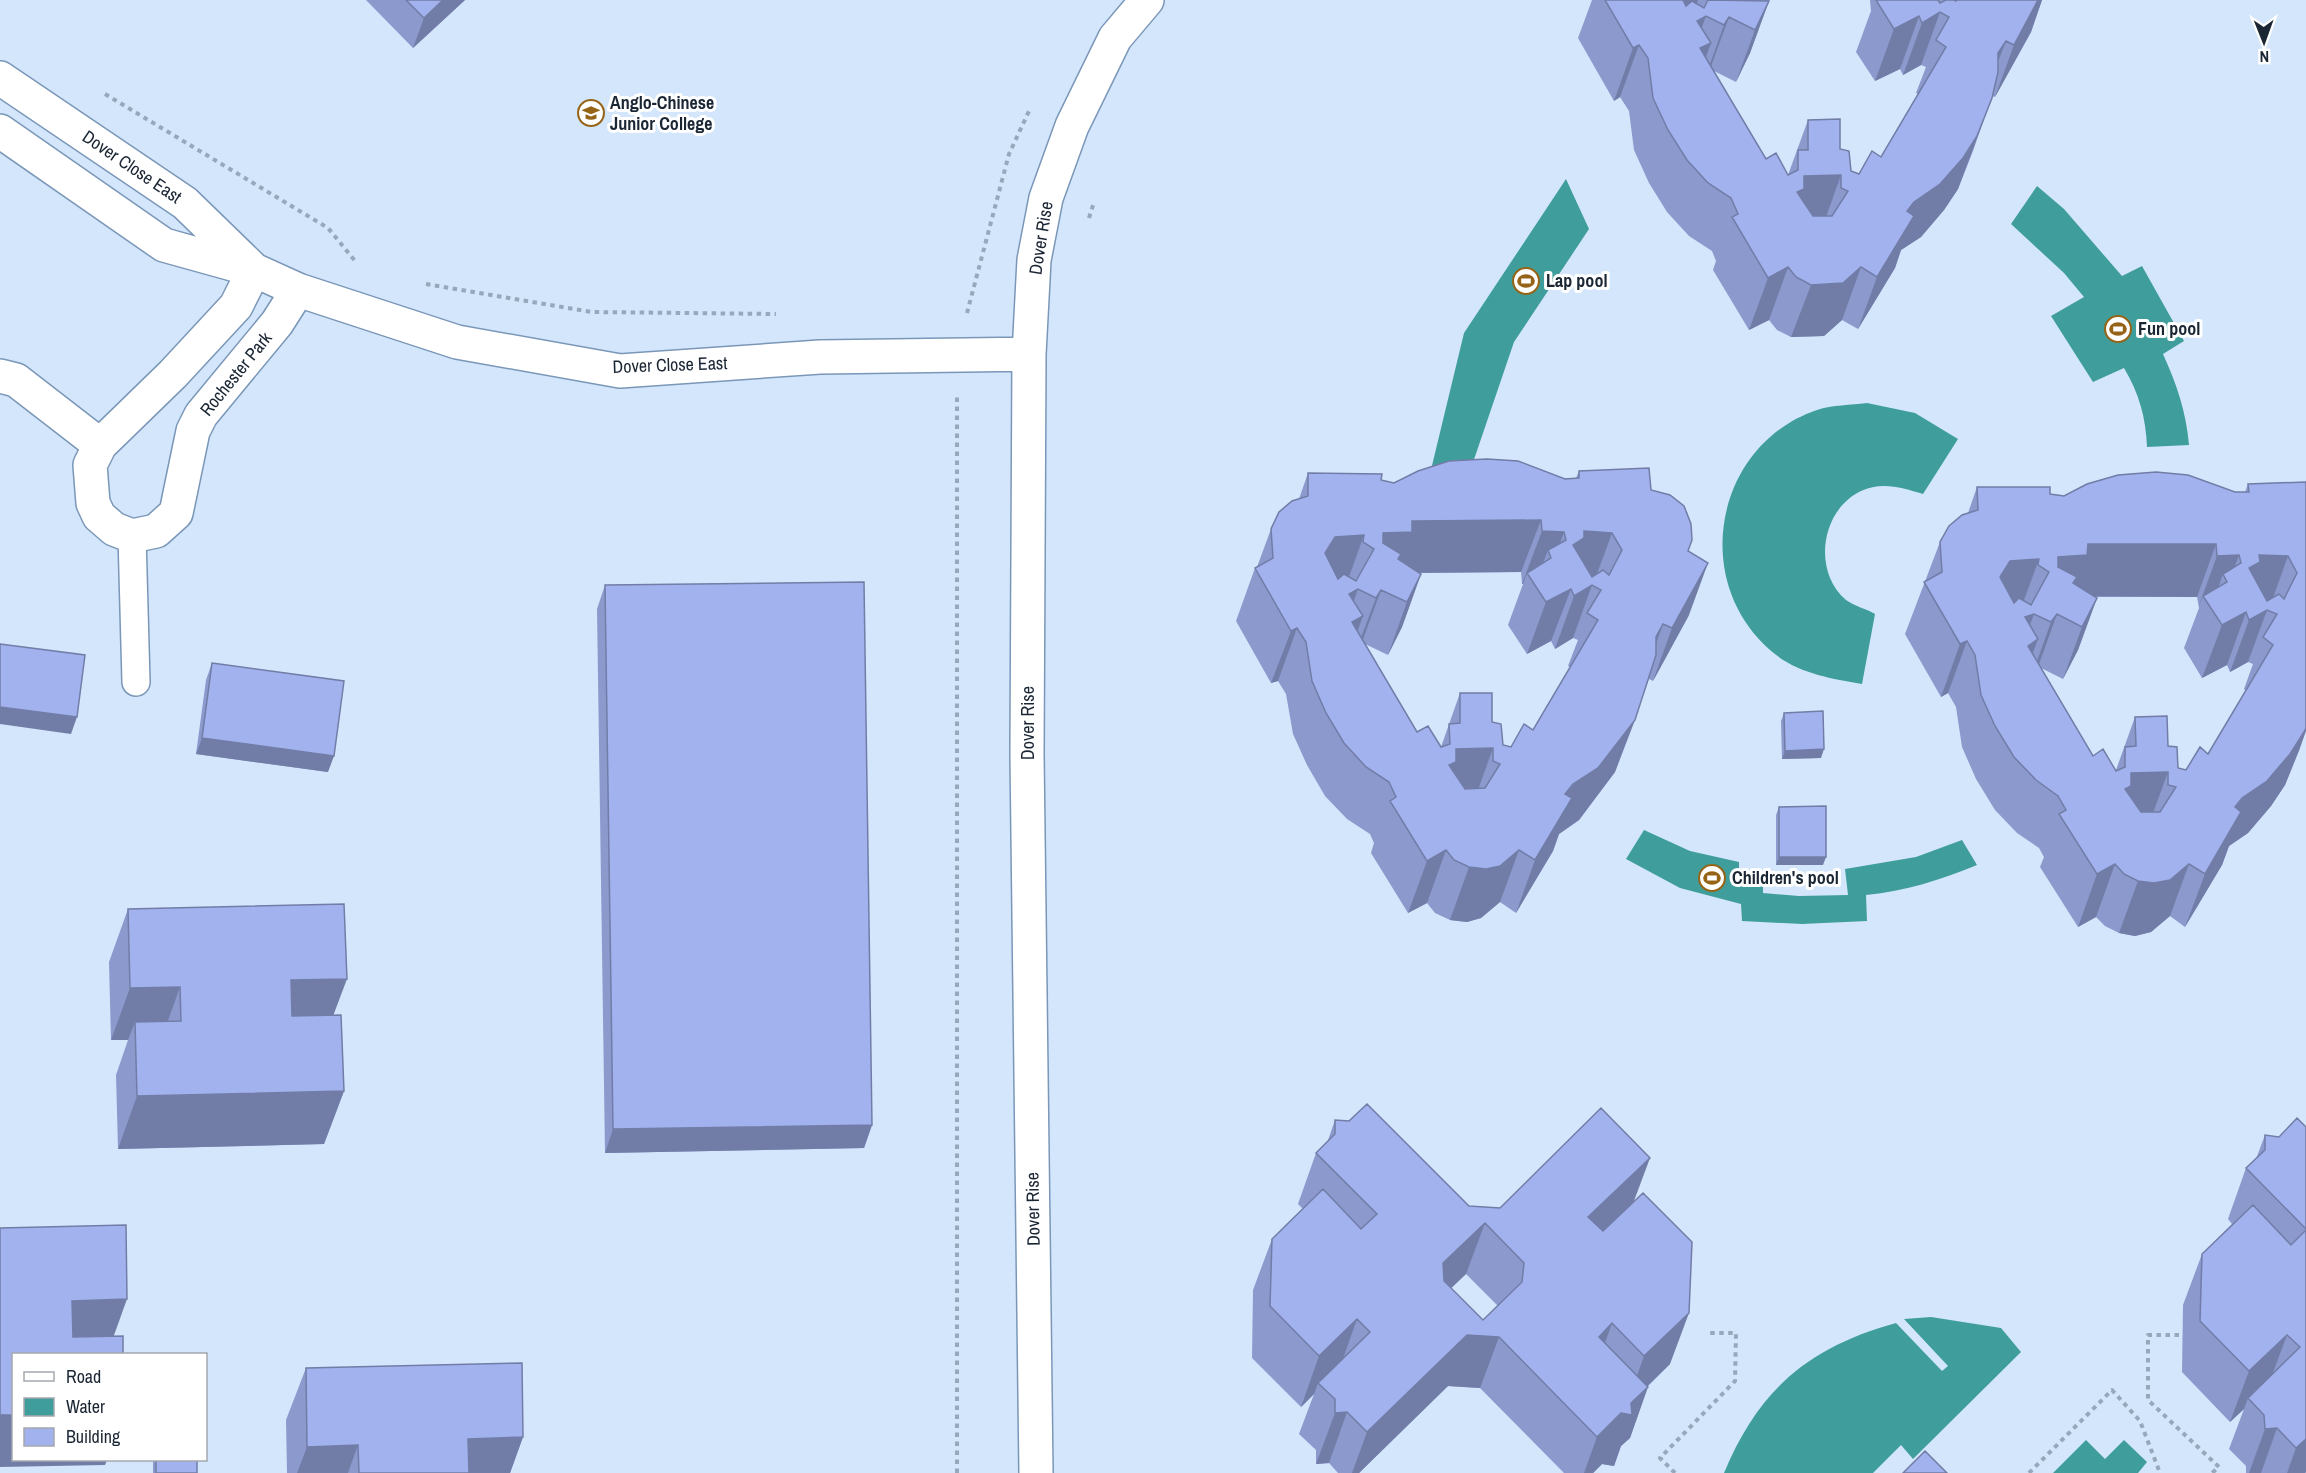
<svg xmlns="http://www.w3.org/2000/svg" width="2306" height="1473" font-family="'Archivo Narrow',sans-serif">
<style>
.water{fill:#3f9e9b}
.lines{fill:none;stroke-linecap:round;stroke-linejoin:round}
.service-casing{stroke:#7a97b8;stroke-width:30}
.minor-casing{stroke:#7a97b8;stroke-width:36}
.path{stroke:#98a8bb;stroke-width:4;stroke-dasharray:4.5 4.5;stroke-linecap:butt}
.service{stroke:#fff;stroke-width:27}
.minor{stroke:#fff;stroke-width:33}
.wall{fill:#8b99cd;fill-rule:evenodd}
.shaded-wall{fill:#717da7}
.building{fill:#a2b2ee;stroke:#717da7;stroke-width:1.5;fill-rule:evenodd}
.labels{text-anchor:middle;stroke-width:6;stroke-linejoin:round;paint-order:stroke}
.poi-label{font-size:18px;font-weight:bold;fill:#1b2634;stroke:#fff;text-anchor:start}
.street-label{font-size:18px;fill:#1b2634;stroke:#fff}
</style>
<rect width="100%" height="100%" fill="#d4e6fc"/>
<path class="water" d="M1566,179L1589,229L1514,342L1466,483L1429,478L1464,333Z
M2037,186L2064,209L2122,276L2142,266L2184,341L2163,354C2177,385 2186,411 2189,445L2147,447C2146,418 2139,393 2124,368L2093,382L2051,316L2084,297L2064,273L2011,224Z
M1867,403L1915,413L1958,439L1923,494C1903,488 1882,481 1861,491C1821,510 1812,571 1846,600C1854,606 1867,609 1875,614L1862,684C1829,678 1796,673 1770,650C1689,579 1716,444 1817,410C1832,405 1851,405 1867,403Z
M1644,830L1690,851L1739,862V872L1763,873V893L1799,896L1848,895L1845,869L1916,857L1962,840L1977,865C1940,880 1906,891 1866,895L1867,921L1802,924L1742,921L1741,904L1680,888L1626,859Z
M1931,1317L2001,1328L2021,1352L1913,1459L1901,1445L1873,1473H1724C1759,1389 1809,1347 1896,1323L1942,1371L1948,1366L1904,1319Z
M2086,1440L2105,1459L2124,1440L2147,1462L2138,1473H2053Z"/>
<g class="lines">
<defs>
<path id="service" d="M132,536L136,682"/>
<path id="minor" d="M0,78L185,203L253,269
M0,131L164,245L254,270L298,290L457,342L620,371L820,357L1029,354
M254,270L236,306L173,374L100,445L90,465L93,503L99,516L114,529L132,536L156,531L176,513L193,431L201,415L277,323L298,290
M0,376L16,380L100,445
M1036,1473L1027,754L1029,354L1034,260L1046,198L1072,126L1115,38L1147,0"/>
</defs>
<use href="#service" class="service-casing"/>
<use href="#minor" class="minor-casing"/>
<path class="path" d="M105,94L328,228L356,262
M1089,218L1094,202
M426,284L592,312L776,314
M967,313L1009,154L1029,111
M2179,1335H2148V1400L2219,1467L2212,1473
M957,1473V397
M1675,1473L1660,1458L1735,1381L1736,1333H1710
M2029,1473L2112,1390L2140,1421L2160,1473"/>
<use href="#service" class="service"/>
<use href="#minor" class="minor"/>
</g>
<path class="wall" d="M366,0H465L413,48Z
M1592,0H1771H1768L1769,1L1750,53L1736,82L1714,71L1766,159L1788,175L1808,120L1840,149L1851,171L1859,174L1881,157L1918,94L1916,93L1926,67L1921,65L1903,75L1900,69L1875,81L1856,52L1871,11L1870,0H2042L2031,32L1995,97L1992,96L1973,151L1958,189L1944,210L1921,237L1901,250L1895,268L1858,329L1842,320L1824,336L1791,337L1777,330L1769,320L1749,330L1713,270L1716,261L1712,251L1689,236L1667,212L1649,183L1634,150L1629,111L1620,97L1614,101L1578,38Z
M1579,471L1651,490L1688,551L1689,615L1653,681L1649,679L1615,772L1579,820L1559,834L1553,851L1516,913L1500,902L1481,918L1467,922L1450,920L1435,913L1427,903L1408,913L1371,853L1374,843L1370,834L1347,819L1325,796L1307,765L1293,734L1286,694L1278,681L1271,683L1236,621L1255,568L1257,567L1271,529L1299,499L1308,473L1381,480L1394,483L1576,478ZM1521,572L1522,584H1523L1508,625L1527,654L1551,641L1555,649L1573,638L1578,640L1568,666L1570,667L1533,730L1511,747L1503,745L1492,722L1460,693L1441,747L1417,732L1365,644L1388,655L1402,627L1421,574L1419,573Z
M2306,482L2300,748L2285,785L2271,806L2248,833L2229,846L2222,865L2185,927L2170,916L2151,932L2135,936L2119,933L2105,926L2096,917L2078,927L2040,867L2044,857L2039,848L2017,833L1995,810L1976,779L1962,747L1956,707L1948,693L1941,697L1905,634L1940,542L1968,513L1977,487L2050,494L2064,496L2245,492L2248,484ZM2095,597H2197L2199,608L2184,648L2202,678L2227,665L2230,672L2248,662L2253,664L2244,689L2246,691L2208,754L2186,770L2178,768L2168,746L2135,717L2116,770L2093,756L2041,668L2063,679L2078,650L2097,598Z
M605,585L872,1125L864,1148L605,1153L597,609Z
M212,663L328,772L196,754L206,680Z
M1784,713L1821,758L1782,759L1781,721Z
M1779,807L1823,865H1776V815Z
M128,909L333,1015L344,1091L324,1144L118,1149L116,1075L128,1040H111L109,962Z
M1335,1120L1469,1206L1500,1208L1634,1202L1670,1364L1648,1386L1630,1438L1621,1446L1614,1466L1602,1464L1593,1473H1564L1480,1388L1448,1386L1359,1473H1338L1329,1463L1316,1464V1450L1299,1434L1314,1394L1301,1407L1252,1358L1253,1290L1272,1239L1303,1209L1298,1204L1316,1153L1327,1143ZM1466,1274L1498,1306L1483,1320L1451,1288Z
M2306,1127V1472L2305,1473H2246V1466L2229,1449L2244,1409L2230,1422L2182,1372L2183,1305L2202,1254L2232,1224L2228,1219L2246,1168L2256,1159L2265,1135L2279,1137Z
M306,1368L523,1437L510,1473H287L286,1420Z
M153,1460H197V1473H153Z"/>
<path class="shaded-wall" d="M443,0H465L413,48L424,18Z
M1666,0H1698L1693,15Z
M2038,0H2042L2031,32L1995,97L2014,45Z
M1769,1L1750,53L1736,82L1755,30Z
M1940,12L1921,65L1903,75L1922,23Z
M1706,16L1687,69L1697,21Z
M1919,16L1900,69L1875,81L1894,29Z
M1729,17L1710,69L1705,78L1724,25Z
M2006,41L1986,93L1998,53Z
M1711,43L1692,95L1700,48Z
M1639,45L1620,97L1614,101L1633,48Z
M1992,98L1958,189L1944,210L1921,237L1901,250L1895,268L1858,329L1877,277L1907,211Z
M1841,175L1822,228L1778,244L1804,176Z
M1788,267L1769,320L1749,330L1768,278Z
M1861,267L1842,320L1824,336L1791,337L1811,285Z
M1541,520L1521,572L1397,573L1389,585L1364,586L1383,533L1412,521Z
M1542,531L1564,532L1545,584L1551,558L1548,550L1535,584L1527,573L1523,584H1522Z
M1584,531L1612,533L1593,585L1573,545Z
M1364,535L1345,588L1316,589L1325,553L1335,537Z
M2088,544H2216L2197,597L2072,596L2064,608L2039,609L2058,557Z
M2239,555L2220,608L2227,582L2223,574L2211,608L2203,596L2198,608L2217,556Z
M2259,555L2288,556L2269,609L2249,568Z
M2039,559L2020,611L1991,613L2000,577L2010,561Z
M1708,563L1689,615L1653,681L1672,628Z
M1421,574L1402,627L1388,655L1407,602Z
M1592,585L1573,638L1555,649L1574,596Z
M1358,589L1339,642L1349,594Z
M1571,589L1551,641L1527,654L1546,602Z
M1381,590L1362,642L1356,651L1376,598Z
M2097,598L2078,650L2063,679L2082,627Z
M2267,610L2248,662L2230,672L2249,620Z
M2246,612L2227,665L2202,678L2222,625Z
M2034,614L2015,666L2025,617Z
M2057,614L2038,667L2032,675L2051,622Z
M1363,616L1344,668L1352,622Z
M1663,624L1644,677L1656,637Z
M1297,628L1278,681L1271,683L1291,631Z
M2038,639L2019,691L2028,646Z
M1967,641L1948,693L1941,697L1960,644Z
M0,707L77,717L71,734L0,724Z
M1635,720L1615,772L1579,820L1559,834L1553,851L1516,913L1535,860L1565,794Z
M2306,728V731L2300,748L2285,785L2271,806L2248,833L2229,846L2222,865L2185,927L2205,874L2235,807Z
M202,738L334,756L328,772L196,754Z
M1493,748L1474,801L1430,818L1456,749Z
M1824,749L1821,758L1782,759L1785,751Z
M2168,772L2149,824L2106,841L2131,773Z
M1446,850L1427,903L1408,913L1427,861Z
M1519,850L1500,902L1481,918L1467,922L1450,920L1469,867Z
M1779,857H1826L1823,865H1776Z
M2115,864L2096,917L2078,927L2097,874Z
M2189,864L2170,916L2151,932L2135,936L2119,933L2138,881Z
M347,979L327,1032L271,1033L291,980Z
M180,987L161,1040L135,1022L128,1040H111L130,988Z
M344,1091L324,1144L118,1149L137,1096Z
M872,1125L864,1148L605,1153L613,1129Z
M1650,1158L1631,1209L1570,1268L1588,1217Z
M1485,1223L1466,1274L1424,1314L1443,1263Z
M127,1299L108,1352L53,1354L72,1301Z
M1689,1313L1670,1364L1626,1407L1644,1356Z
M1357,1319L1339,1370L1318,1383L1314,1394L1301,1407L1319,1356Z
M1612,1323L1594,1374L1599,1337Z
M1467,1335L1499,1337L1480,1388L1448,1386L1359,1473H1352L1367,1432Z
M2287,1335L2268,1386L2248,1398L2244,1409L2230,1422L2249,1371Z
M1648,1387L1630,1438L1621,1446L1614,1466L1602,1464L1593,1473H1584L1597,1437Z
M1347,1412L1329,1463L1316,1464L1335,1413Z
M0,1415H14V1460H107L105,1465L0,1467Z
M2277,1428L2261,1473H2249L2265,1429Z
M523,1437L510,1473H456L468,1439Z
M2306,1439V1472L2305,1473H2287L2296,1448Z
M358,1445L348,1473H297L307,1447Z"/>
<path class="building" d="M406,0H443L424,18Z
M1605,0H1683L1686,6L1692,1L1704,8L1708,0L1769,1L1755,30L1729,17L1724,25L1706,16L1697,21L1711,43L1700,48L1766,159L1776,153L1788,175L1798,170V150H1808V120L1840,119V149L1849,151L1851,171L1859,174L1872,151L1881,157L1946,47L1936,40L1949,17L1940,12L1922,23L1919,16L1894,29L1876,0H1938L1940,3L1946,0H1954L1956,1L1957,0H2038L2014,45L2006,41L1998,53V72L1992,98L1977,136L1963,158L1940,184L1914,202L1907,211L1914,216L1877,277L1861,267L1843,283L1811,285L1796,277L1788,267L1768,278L1732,217L1738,214L1731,198L1708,183L1687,160L1668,130L1653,98L1648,58L1639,45L1633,48ZM1841,175V188L1848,191L1832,216H1813L1797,192L1804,189V176Z
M1487,459L1518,461L1565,479L1579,478V471L1649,468L1651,490L1670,495L1684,506L1691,524L1692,540L1688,551L1708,563L1672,628L1663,624L1656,637V655L1635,720L1598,768L1573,784L1565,794L1572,798L1535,860L1519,850L1500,866L1486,869L1469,867L1454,860L1446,850L1427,861L1390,801L1396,797L1389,782L1366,767L1344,743L1326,713L1312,681L1306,642L1297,628L1291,631L1255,568L1273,558L1271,529L1279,512L1292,501L1308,496V473L1382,474L1381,480L1394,483L1418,471L1449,461ZM1541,520L1542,531L1564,532L1566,540L1548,550L1551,558L1527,573L1546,602L1571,589L1574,596L1592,585L1601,590L1587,613L1598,620L1533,730L1524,724L1511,747L1503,745L1501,724L1492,722V693H1460V723L1449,724L1450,744L1441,747L1428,726L1417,732L1352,622L1363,616L1349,594L1358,589L1376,598L1381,590L1407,602L1421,574L1398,559L1401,554L1383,543V533L1412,532V521ZM1584,531L1612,533L1622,550L1609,575L1603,570L1592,577L1573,545L1584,538ZM1364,535L1363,542L1374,549L1356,581L1344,574L1338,579L1325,553L1335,537ZM1493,748V761L1500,764L1485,788L1465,789L1449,765L1456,762V749Z
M2156,472L2188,475L2235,492H2249L2248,484L2306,482V728L2304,732L2290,754L2267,781L2242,798L2235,807L2241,812L2205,874L2189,864L2170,880L2154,883L2138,881L2124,874L2115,864L2097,874L2059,814L2066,810L2058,796L2036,780L2014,757L1995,726L1981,695L1975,655L1967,641L1960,644L1924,582L1942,572L1940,542L1949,526L1962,515L1978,510L1977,487H2050V494L2064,496L2087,484L2118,475ZM2088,544H2216L2217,556L2239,555L2241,563L2223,574L2227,582L2203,596L2222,625L2246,612L2249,620L2267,610L2277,614L2263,637L2273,645L2208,754L2200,747L2186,770L2178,768L2177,747L2168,746L2167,716L2135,717L2136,746L2125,747V767L2116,771L2103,749L2093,756L2028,646L2038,639L2025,617L2034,614L2051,622L2057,614L2082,627L2097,598L2073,583L2077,577L2058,567V557L2087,555ZM2259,555L2288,556L2297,573L2284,599L2279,594L2267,601L2249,568L2260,562ZM2039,559L2038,565L2049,572L2031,605L2019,598L2014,603L2000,577L2010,561ZM2168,772V785L2176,787L2160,812H2141L2125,789L2131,786V773Z
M864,582L872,1125L613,1129L605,585Z
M0,644L85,655L77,717L0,707Z
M212,663L344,681L334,756L202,738Z
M1823,711L1824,749L1785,751L1784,713Z
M1826,806V857H1779V807Z
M344,904L347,979L291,980L292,1016L341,1015L344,1091L137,1096L135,1022L181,1021L180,987L130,988L128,909Z
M1367,1104L1469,1206L1500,1208L1601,1108L1650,1158L1588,1217L1603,1231L1643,1193L1692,1242L1689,1313L1644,1356L1612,1323L1599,1337L1648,1387L1631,1403L1632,1415L1621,1413L1597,1437L1499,1337L1467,1335L1367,1432L1347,1412L1335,1413V1399L1318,1383L1370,1332L1357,1319L1319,1356L1270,1306L1272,1239L1323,1189L1361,1229L1377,1214L1316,1153L1335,1134V1120L1349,1121ZM1485,1223L1524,1263L1522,1282L1483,1320L1444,1281L1443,1263Z
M2297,1118L2306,1127V1229L2246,1168L2265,1150V1135L2279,1137Z
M2253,1205L2291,1245L2306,1230V1439L2296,1448L2277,1428L2265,1429L2264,1415L2248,1398L2300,1347L2287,1335L2249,1371L2200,1321L2202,1254Z
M126,1225L127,1299L72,1301L73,1337L123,1336V1354H14V1415H0V1228Z
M522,1363L523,1437L468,1439L469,1473H359L358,1445L307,1447L306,1368Z
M1925,1451L1947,1473H1903Z
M156,1460H197V1473H156Z"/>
<defs>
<symbol id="university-ring" viewBox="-11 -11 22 22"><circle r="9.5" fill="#fff" stroke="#966416" stroke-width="1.5"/><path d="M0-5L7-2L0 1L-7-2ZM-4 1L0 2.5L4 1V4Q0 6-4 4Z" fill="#966416"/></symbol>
<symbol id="stadium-ring" viewBox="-11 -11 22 22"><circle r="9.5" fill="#fff" stroke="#966416" stroke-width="1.5"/><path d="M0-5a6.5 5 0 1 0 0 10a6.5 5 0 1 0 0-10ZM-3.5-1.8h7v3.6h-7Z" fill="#966416"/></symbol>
</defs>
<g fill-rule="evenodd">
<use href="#university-ring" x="576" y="98" width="30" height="30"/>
<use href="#stadium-ring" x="1511" y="266" width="30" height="30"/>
<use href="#stadium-ring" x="2103" y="314" width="30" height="30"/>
<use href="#stadium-ring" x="1697" y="863" width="30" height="30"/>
</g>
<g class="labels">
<g class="poi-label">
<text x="610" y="109">Anglo-Chinese<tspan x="610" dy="21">Junior College</tspan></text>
<text x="1546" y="287">Lap pool</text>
<text x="2138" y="335">Fun pool</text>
<text x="1732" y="884">Children's pool</text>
</g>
<g class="street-label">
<text transform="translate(132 167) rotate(34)" y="6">Dover Close East</text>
<text transform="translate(1041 238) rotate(-81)" y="6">Dover Rise</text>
<text transform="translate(670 365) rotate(-2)" y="6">Dover Close East</text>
<text transform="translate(236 374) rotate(-51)" y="6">Rochester Park</text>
<text transform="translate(1028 723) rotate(-90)" y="6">Dover Rise</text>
<text transform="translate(1033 1209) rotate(-91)" y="6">Dover Rise</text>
</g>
</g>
<rect x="12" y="1353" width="195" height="108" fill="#ffffff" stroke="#a4a8ae" stroke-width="1.5"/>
<rect x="24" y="1372" width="30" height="9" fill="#ffffff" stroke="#a4a8ae" stroke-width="1.5"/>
<text x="66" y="1383" font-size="18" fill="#1b2634">Road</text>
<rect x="24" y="1398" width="30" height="18" fill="#3f9e9b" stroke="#a4a8ae" stroke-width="1.5"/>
<text x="66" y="1413" font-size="18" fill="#1b2634">Water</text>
<rect x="24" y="1428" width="30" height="18" fill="#a2b2ee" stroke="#a4a8ae" stroke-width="1.5"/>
<text x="66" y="1443" font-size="18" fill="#1b2634">Building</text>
<g transform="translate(2264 42) rotate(179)" stroke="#ffffff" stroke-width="4.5" paint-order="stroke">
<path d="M0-4.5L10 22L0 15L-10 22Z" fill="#1b2634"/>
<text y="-9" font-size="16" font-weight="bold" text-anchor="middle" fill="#1b2634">N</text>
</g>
</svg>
